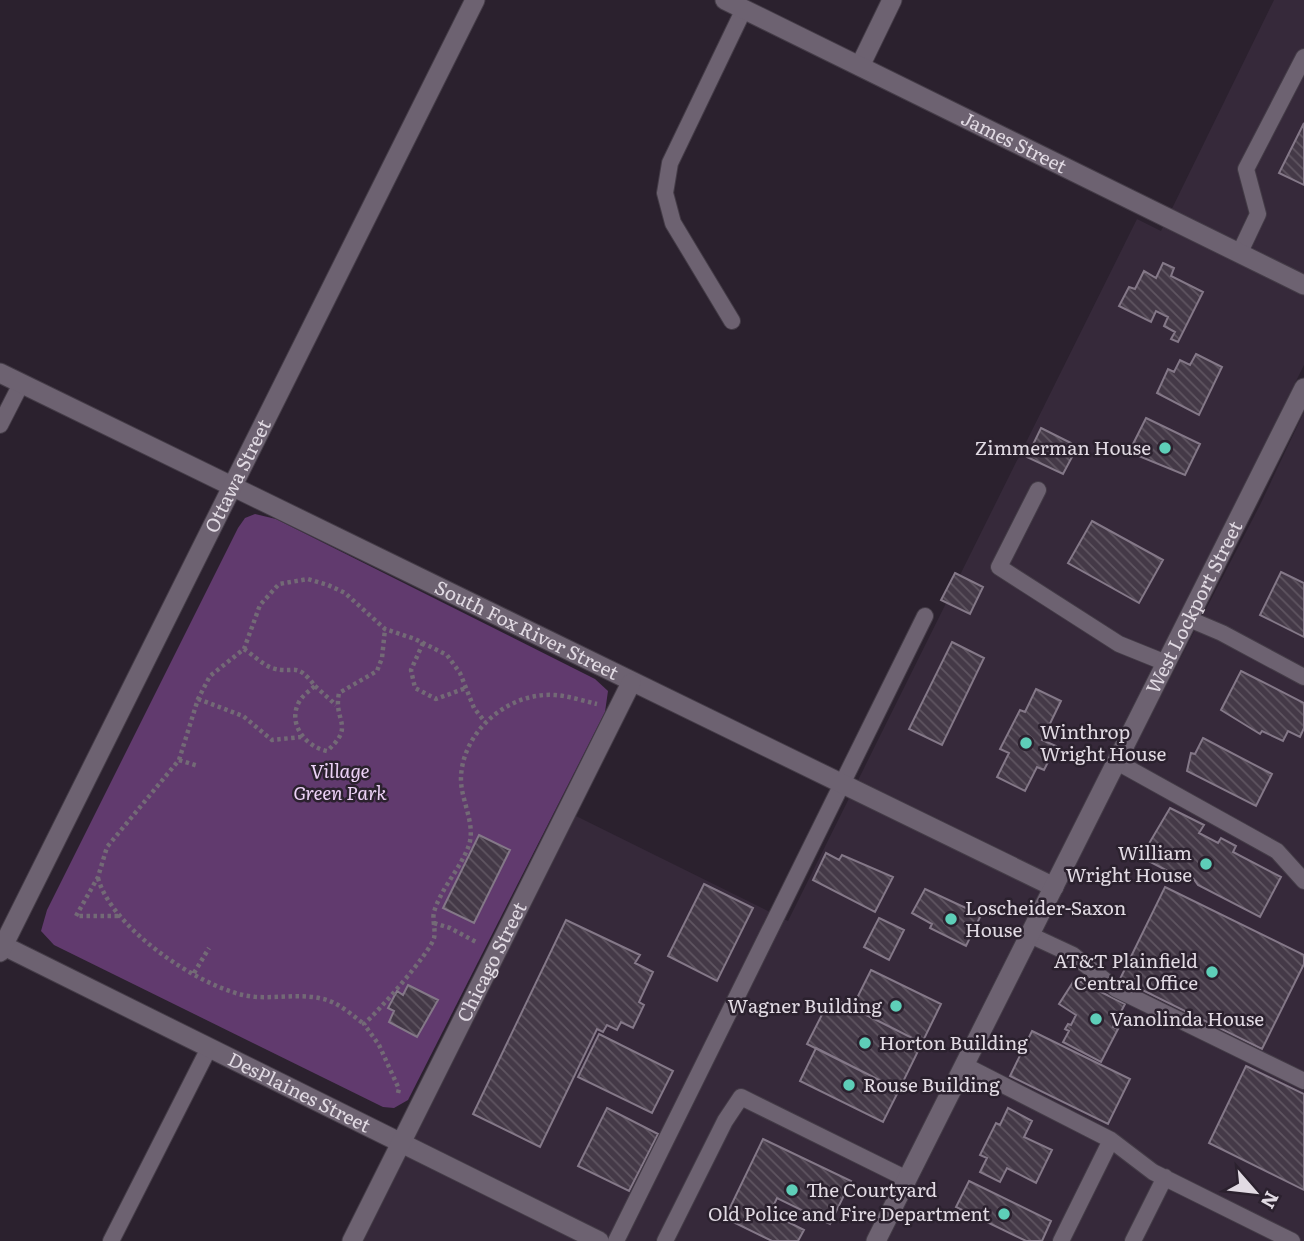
<svg xmlns="http://www.w3.org/2000/svg" width="1304" height="1241" font-family="Literata,serif">
<style>
.built{fill:#36293a}
.park{fill:#613a6e}
.building{fill:url(#building-back-hatch);stroke:#847888;stroke-width:2}
.lines{fill:none;stroke-linecap:round;stroke-linejoin:round}
.service-casing{stroke:#443c47;stroke-width:18}
.minor-casing{stroke:#443c47;stroke-width:21}
.tertiary-casing{stroke:#443c47;stroke-width:21}
.secondary-casing{stroke:#443c47;stroke-width:21}
.path{stroke:#736a76;stroke-width:4.5;stroke-dasharray:3.5 3.5;stroke-linecap:butt}
.service{stroke:#6d6271;stroke-width:16}
.minor{stroke:#6d6271;stroke-width:19}
.tertiary{stroke:#6d6271;stroke-width:19}
.secondary{stroke:#6d6271;stroke-width:19}
.poi-dot{fill:#5eceb8;stroke:#2b212e;stroke-width:2.5}
.labels{text-anchor:middle;stroke-width:5;stroke-linejoin:round;paint-order:stroke}
.street-label{font-size:19px;fill:#e1dae3;stroke:#2b212e}
.poi-label{font-size:19px;fill:#e1dae3;stroke:#2b212e;text-anchor:start}
.park-label{font-size:19px;font-style:italic;fill:#edd2f7;stroke:#2b212e}
</style>
<defs>
<pattern id="building-back-hatch" width="6" height="6" patternUnits="userSpaceOnUse" patternTransform="scale(1.75)"><rect width="6" height="6" fill="#443947"/><path d="M-1 5l2 2M0 0l6 6M5-1l2 2" fill="none" stroke="#5f5561"/></pattern>
</defs>
<rect width="100%" height="100%" fill="#2b212e"/>
<path class="built" d="M1274,0H1304V365L867,1241H362L574,815L788,921L1137,219L1161,231Z
M1304,412V1241H885L1060,890L1260,505Z"/>
<path class="park" d="M255,514L276,519L595,679L608,691L605,712L408,1100L394,1108L383,1107L54,945L41,931L47,910L238,528L245,518Z"/>
<path class="building" d="M1304,123V185L1279,173Z
M1163,263L1174,268L1171,276L1203,292L1178,342L1171,339L1175,332L1164,326L1168,317L1156,311L1151,322L1119,306L1129,287L1135,289L1144,271L1156,278Z
M1196,354L1222,367L1199,415L1157,393L1168,369L1174,372L1180,360L1190,365Z
M1146,418L1200,444L1185,475L1129,452Z
M1041,428L1071,443L1066,454L1072,457L1063,474L1027,457Z
M1092,521L1163,560L1139,603L1068,563Z
M1281,572L1304,583V637L1260,615Z
M955,573L983,587L970,614L941,600Z
M952,642L984,658L942,745L909,729Z
M1241,671L1304,703V728L1300,737L1288,731L1283,741L1262,731L1260,734L1221,710Z
M1036,689L1061,701L1042,740L1056,746L1044,770L1037,767L1025,791L997,777L1009,753L1000,749L1020,710L1025,712Z
M1203,738L1272,774L1256,806L1187,771L1191,753L1195,754Z
M1170,808L1204,825L1199,833L1218,843L1221,838L1236,846L1233,852L1281,877L1260,917L1198,885L1193,878L1182,872L1179,877L1141,857Z
M479,835L510,850L474,923L443,908Z
M826,853L839,860L842,855L893,877L875,912L813,880Z
M704,884L753,908L717,981L668,956Z
M1165,887L1304,955V964L1262,1049L1120,979Z
M925,889L981,915L966,946L930,928L932,924L912,913Z
M879,918L904,930L889,960L864,947Z
M566,920L640,955L635,963L653,972L639,1002L644,1005L633,1028L621,1022L617,1030L607,1025L603,1032L597,1029L540,1147L473,1114Z
M871,970L941,1004L922,1043L852,1008Z
M1075,979L1125,1004L1113,1027L1118,1029L1101,1062L1063,1042L1069,1031L1065,1029L1068,1024L1071,1025L1076,1015L1059,1004Z
M408,985L438,1000L417,1037L389,1022L394,1011L388,1008L397,991L403,995Z
M831,997L922,1043L899,1090L807,1044Z
M1032,1031L1130,1079L1108,1124L1010,1076Z
M599,1034L673,1071L652,1113L578,1077Z
M816,1048L899,1090L883,1122L800,1081Z
M1246,1066L1304,1094V1190L1209,1143Z
M607,1108L658,1134L629,1191L578,1166Z
M1008,1108L1032,1121L1024,1137L1052,1150L1036,1183L1007,1168L1000,1182L980,1172L987,1158L980,1155L996,1123L1000,1125Z
M763,1139L851,1181L830,1224L777,1198L770,1213L804,1230L798,1241H772L725,1218Z
M969,1181L1051,1221L1042,1241H1026L956,1207Z"/>
<g class="lines">
<defs>
<path id="service" d="M1240,252L1258,214L1246,169L1304,57
M732,321L673,223L665,193L670,163L744,9
M0,425L21,384
M1038,490L999,567L1119,644L1166,663
M1189,619L1222,633L1304,677
M1117,762L1277,851L1304,881
M1030,935L1073,955L1116,989L1304,1081
M964,1065L1111,1140L1061,1241
M1111,1140L1153,1172L1292,1241
M111,1241L209,1048
M616,1241L925,616
M665,1241L725,1121L741,1097L907,1179
M1133,1241L1165,1177"/>
<g id="minor">
<path d="M860,66L892,0"/>
<path id="s1" d="M0,373L1054,887"/>
<path id="s2" d="M0,944L599,1241"/>
<path id="s3" d="M0,952L475,0"/>
<path id="s4" d="M352,1241L631,683"/>
</g>
<g id="tertiary">
<path id="s5" d="M725,0L1304,285"/>
</g>
<g id="secondary">
<path id="s6" d="M876,1241L1304,388"/>
</g>
</defs>
<use href="#service" class="service-casing"/>
<use href="#minor" class="minor-casing"/>
<use href="#tertiary" class="tertiary-casing"/>
<use href="#secondary" class="secondary-casing"/>
<path class="path" d="M423,643L411,670L415,688L436,699L466,688
M244,649C252,654 263,665 272,668C295,675 295,660 315,686C309,691 302,696 299,702C287,724 306,747 327,751C356,725 333,722 339,693L377,671L382,658L385,629
M315,686L336,705
M198,699L243,716L272,740L301,737
M179,760L198,766
M98,878C111,927 195,984 243,995C270,1001 297,992 323,999C338,1002 352,1015 364,1024
M118,916H76L98,877L107,847L179,760L198,699L210,676L244,649L260,605L279,584L308,579L328,585L345,593L385,629L415,639L447,655L460,673L474,708L485,722
M434,923L450,928L478,943
M194,973L209,948
M398,1093L399,1089L379,1045L364,1024C377,1013 430,953 434,938C436,930 432,920 434,912C441,888 461,868 469,845C476,823 460,799 461,777C463,730 509,692 555,695C569,696 584,701 597,704"/>
<use href="#service" class="service"/>
<use href="#minor" class="minor"/>
<use href="#tertiary" class="tertiary"/>
<use href="#secondary" class="secondary"/>
</g>
<g class="poi-dot">
<circle cx="1165" cy="448" r="7"/>
<circle cx="1026" cy="743" r="7"/>
<circle cx="1206" cy="864" r="7"/>
<circle cx="951" cy="919" r="7"/>
<circle cx="1212" cy="972" r="7"/>
<circle cx="896" cy="1006" r="7"/>
<circle cx="1096" cy="1019" r="7"/>
<circle cx="865" cy="1043" r="7"/>
<circle cx="849" cy="1085" r="7"/>
<circle cx="792" cy="1190" r="7"/>
<circle cx="1004" cy="1214" r="7"/>
</g>
<g class="labels">
<g class="street-label">
<text dy="7" stroke="none"><textPath href="#s5" startOffset="322">James Street</textPath></text>
<text dy="7" stroke="none"><textPath href="#s3" startOffset="532">Ottawa Street</textPath></text>
<text dy="7" stroke="none"><textPath href="#s6" startOffset="709">West Lockport Street</textPath></text>
<text dy="7" stroke="none"><textPath href="#s1" startOffset="586">South Fox River Street</textPath></text>
<text dy="7" stroke="none"><textPath href="#s4" startOffset="312">Chicago Street</textPath></text>
<text dy="7" stroke="none"><textPath href="#s2" startOffset="334">DesPlaines Street</textPath></text>
</g>
<g class="poi-label">
<text x="1151" y="455" text-anchor="end">Zimmerman House</text>
<text x="1040" y="739">Winthrop<tspan x="1040" dy="22">Wright House</tspan></text>
<text x="1192" y="860" text-anchor="end">William<tspan x="1192" dy="22">Wright House</tspan></text>
<text x="965" y="915">Loscheider-Saxon<tspan x="965" dy="22">House</tspan></text>
<text x="1198" y="968" text-anchor="end">AT&amp;T Plainfield<tspan x="1198" dy="22">Central Office</tspan></text>
<text x="882" y="1013" text-anchor="end">Wagner Building</text>
<text x="1110" y="1026">Vanolinda House</text>
<text x="879" y="1050">Horton Building</text>
<text x="863" y="1092">Rouse Building</text>
<text x="806" y="1197">The Courtyard</text>
<text x="990" y="1221" text-anchor="end">Old Police and Fire Department</text>
</g>
<g class="park-label">
<text x="340" y="778">Village<tspan x="340" dy="22">Green Park</tspan></text>
</g>
</g>
<g transform="translate(1255 1192) rotate(118)" stroke="#2b212e" stroke-width="5" paint-order="stroke">
<path d="M0-5L12 26L0 18L-12 26Z" fill="#e1dae3"/>
<text y="-10" font-size="19" font-weight="bold" text-anchor="middle" fill="#e1dae3">N</text>
</g>
</svg>
